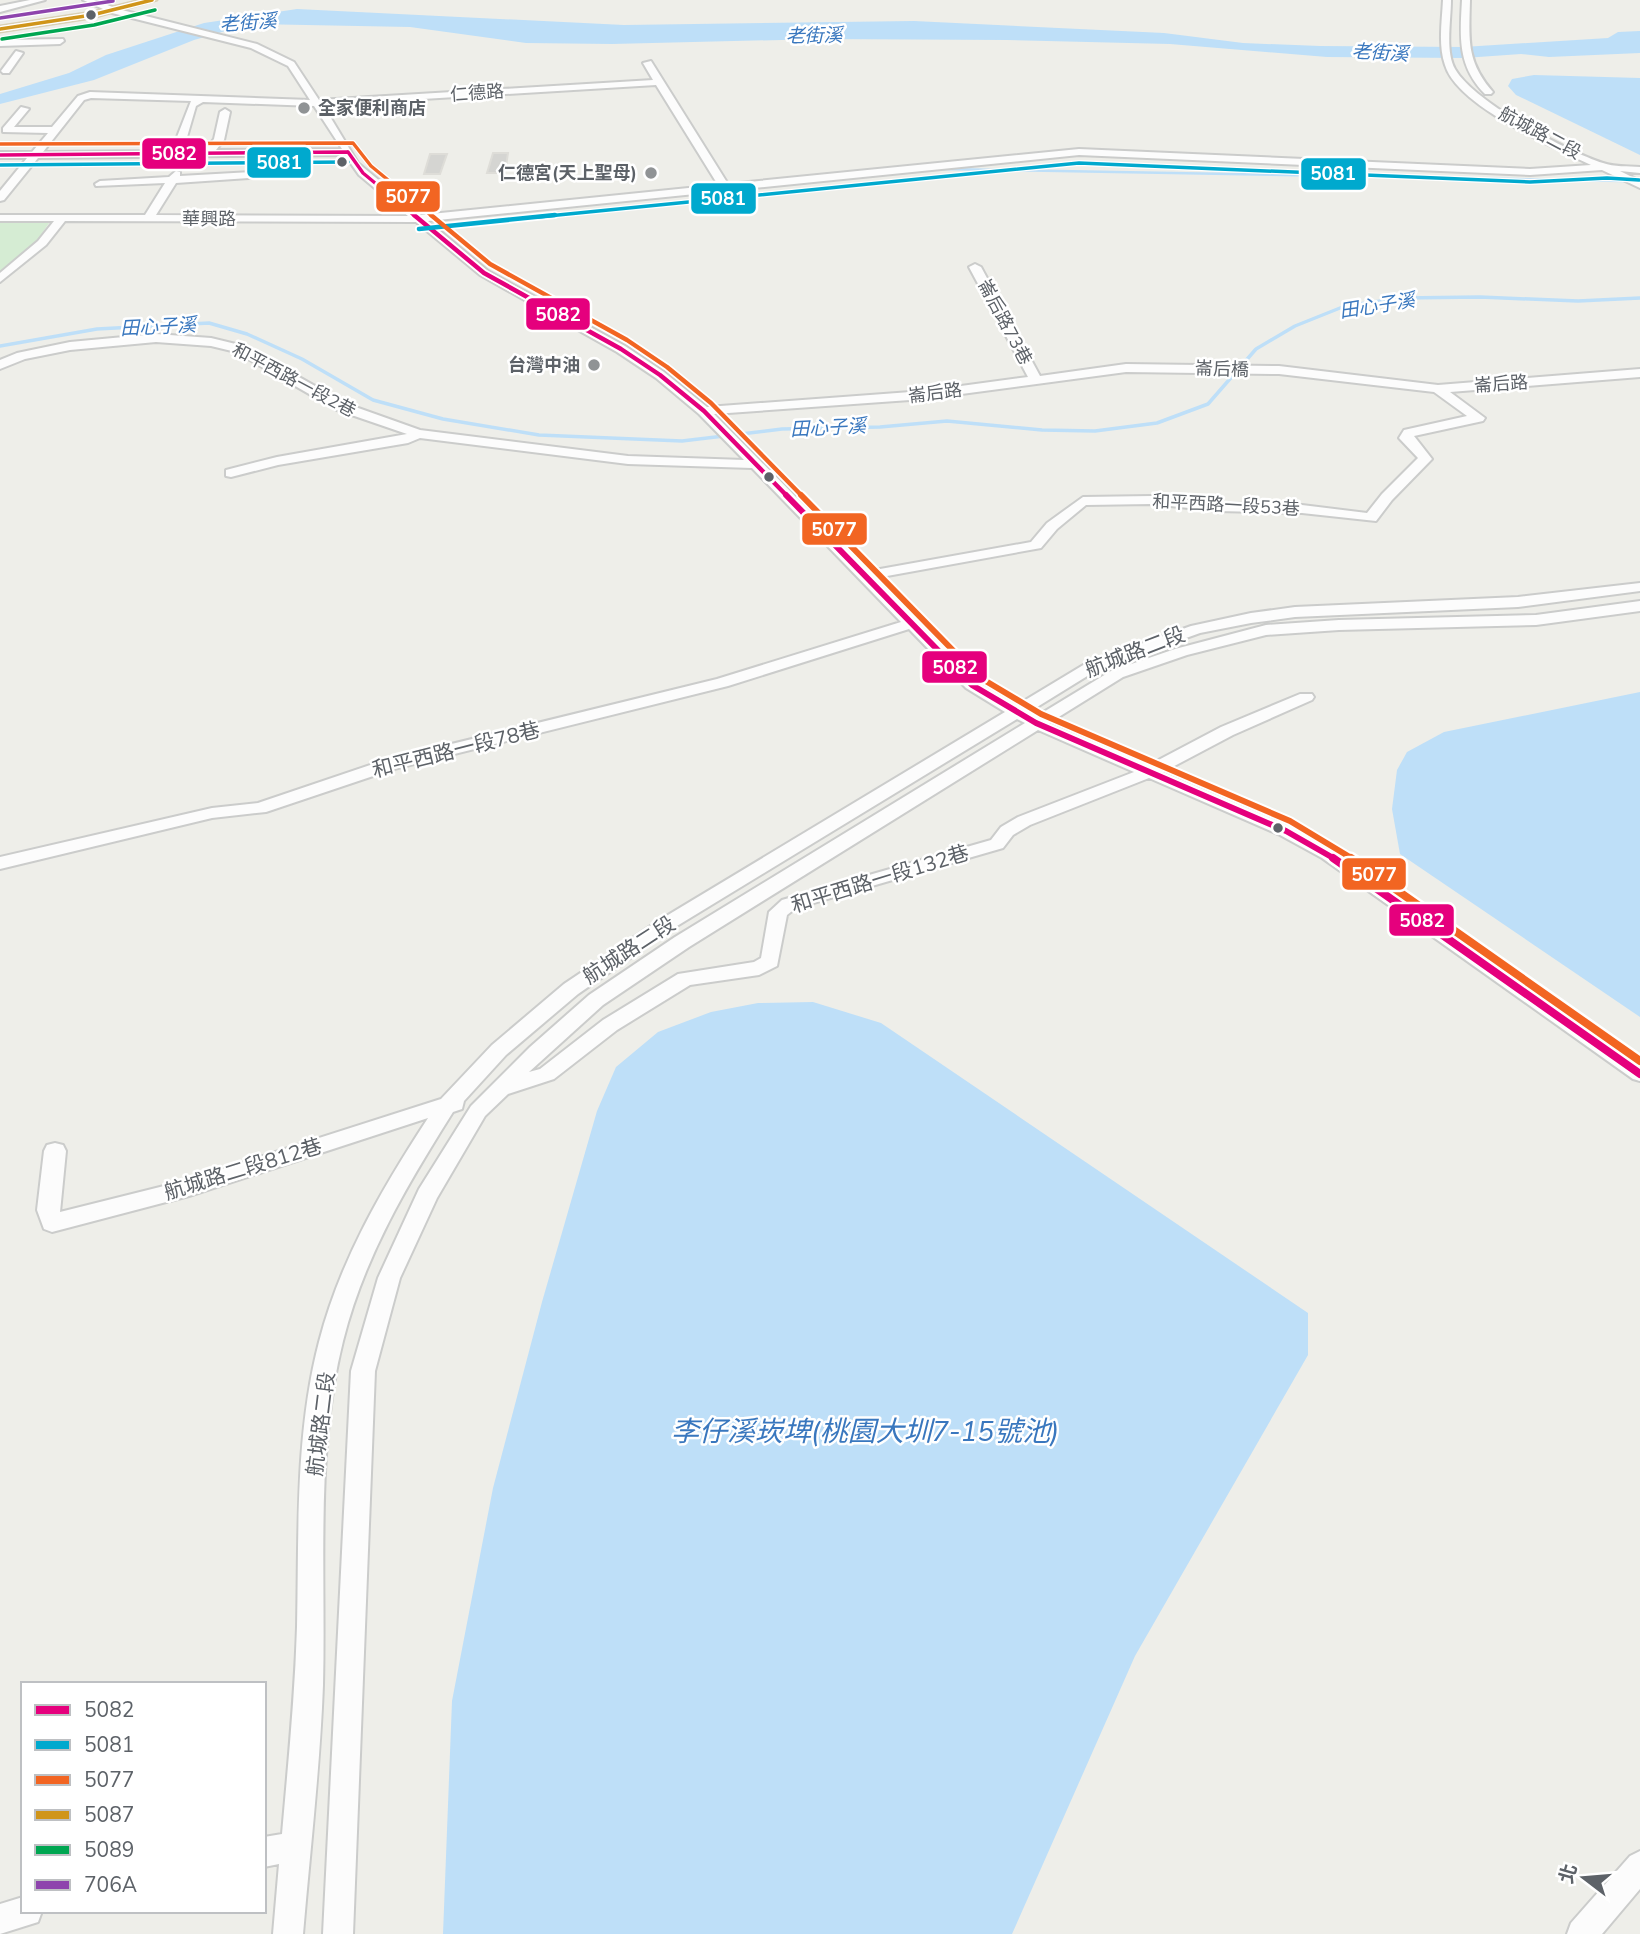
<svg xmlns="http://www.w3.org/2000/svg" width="1640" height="1934" font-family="'Nunito Sans','Noto Sans TC',sans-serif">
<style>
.green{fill:#d5ecd3}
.water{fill:#bedff8}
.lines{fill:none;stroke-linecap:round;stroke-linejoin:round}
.stream-far1{stroke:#bedff8;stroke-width:2.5}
.stream{stroke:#bedff8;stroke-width:3.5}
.building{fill:#d5d5d2;stroke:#deddd8;stroke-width:2}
.minor-casing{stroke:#cbcccb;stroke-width:4}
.major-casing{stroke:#d9d0b5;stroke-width:3}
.minor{fill:#fcfcfc;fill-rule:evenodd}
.major{fill:#f4f2e9;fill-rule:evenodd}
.bus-1-far3-casing{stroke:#fff;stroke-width:6}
.bus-1-far2-casing{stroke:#fff;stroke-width:8}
.bus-1-far1-casing{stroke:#fff;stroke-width:10}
.bus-1-casing{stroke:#fff;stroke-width:13}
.bus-2-far1-casing{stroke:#fff;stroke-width:6}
.bus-2-casing{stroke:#fff;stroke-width:8}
.bus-3-far3-casing{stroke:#fff;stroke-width:6}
.bus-3-far2-casing{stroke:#fff;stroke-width:8}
.bus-3-far1-casing{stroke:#fff;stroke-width:10}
.bus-3-casing{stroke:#fff;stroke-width:13}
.bus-4-casing{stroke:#fff;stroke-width:6}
.bus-5-casing{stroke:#fff;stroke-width:6}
.bus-6-casing{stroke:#fff;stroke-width:6}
.bus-1-far3{stroke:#e5007d;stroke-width:3.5}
.bus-1-far2{stroke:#e5007d;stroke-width:4.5}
.bus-1-far1{stroke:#e5007d;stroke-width:6}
.bus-1{stroke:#e5007d;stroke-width:8}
.bus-2-far1{stroke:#00a9ce;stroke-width:3.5}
.bus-2{stroke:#00a9ce;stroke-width:4.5}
.bus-3-far3{stroke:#f26522;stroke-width:3.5}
.bus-3-far2{stroke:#f26522;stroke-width:4.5}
.bus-3-far1{stroke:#f26522;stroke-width:6}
.bus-3{stroke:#f26522;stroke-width:8}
.bus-4{stroke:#d0951a;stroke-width:3.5}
.bus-5{stroke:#00a651;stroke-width:3.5}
.bus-6{stroke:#8e44ad;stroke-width:3.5}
.bus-dot{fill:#5d6268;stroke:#fff;stroke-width:2.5}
.poi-dot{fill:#909395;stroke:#fff;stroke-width:2.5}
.labels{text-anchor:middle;stroke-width:5;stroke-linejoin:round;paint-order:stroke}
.far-street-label{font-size:18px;fill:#5d6268;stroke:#fff}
.far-poi-label{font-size:18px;font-weight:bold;fill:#5d6268;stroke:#fff;text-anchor:end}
.far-water-label{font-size:19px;font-style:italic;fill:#3977be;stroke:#fff}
.street-label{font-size:21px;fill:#5d6268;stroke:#fff}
.near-water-label{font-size:28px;font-style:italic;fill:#3977be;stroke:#fff}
.line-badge{stroke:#fff;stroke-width:2.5}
.badge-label{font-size:19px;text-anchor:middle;font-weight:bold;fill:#fff}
</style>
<rect width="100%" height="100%" fill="#eeeee9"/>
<path class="green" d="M0,223H49L34,245L0,276Z"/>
<path class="water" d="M297,9L624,25L914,21L1164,33L1243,43L1320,46L1463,47L1608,38L1618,32L1640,31V53L1549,57L1521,54L1464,58L1327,57L1170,44L1007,40L821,39L612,44L526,43L410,27L250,24L194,40L94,80L0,104V94L69,73L106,55L204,23Z
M1534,75L1640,78V155L1516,95L1508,86L1512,79Z
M1640,692V1017L1400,854L1392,809L1397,770L1407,752L1444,732Z
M813,1002L881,1023L1308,1313V1355L1135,1656L1012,1934H443L452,1701L493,1488L542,1302L597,1111L616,1067L658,1032L711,1012L758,1003Z"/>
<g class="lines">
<path class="stream-far1" d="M941,169L1623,181"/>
<path class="stream" d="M0,346L97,329L209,323L247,334L302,359L373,400L443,419L539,435L682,441L782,429L880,427L947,421L1042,430L1095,431L1157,423L1208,404L1256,349L1295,326L1345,306L1402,298L1480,297L1578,301L1640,298"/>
</g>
<path class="building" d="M493,153H508L505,173H487Z
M430,154H447L440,174H424Z"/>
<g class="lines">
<defs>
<path id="minor" d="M30,0H45L0,12V6Z
M83,0H94L118,9L257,44L294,62L319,100L653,80L643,63L651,61L728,184L1079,149L1530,169L1591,165C1553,147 1457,106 1445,65C1438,45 1442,21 1443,0H1451C1451,20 1445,51 1455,69C1474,102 1566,151 1603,163C1614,167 1628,166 1640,167V173L1620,171L1640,181V188L1602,170L1530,175L1079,155L428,221L488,271L625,346L664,372L707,407L924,391L1028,377L969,267L975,264L981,267L1040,376L1126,364L1279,366L1438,385L1640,369V377L1450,392L1485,418L1483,421L1414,436L1432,459L1392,500L1376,521L1302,513L1217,511L1151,504L1086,505L1057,529L1041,548L876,578L978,682L1017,705L1085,664L1191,626L1251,613L1295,607L1518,597L1640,583V591L1518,607L1295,617L1251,623L1200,633L1097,670L1029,712L1037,716L1111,671L1175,649L1266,625L1339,620L1536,615L1640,601V611L1536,625L1339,630L1266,635L1187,655L1123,677L1049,723L1149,765L1221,727L1300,694H1312L1314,697L1312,700L1233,735L1163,772L1292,827L1334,850L1640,1064V1081L1633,1079L1322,858L1280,835L1149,778L1030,825L1013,835L1003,848L796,908L787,915L777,966L759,975L690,985L617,1030L554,1079L508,1094L485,1116L437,1198L400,1278L375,1371L353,1934H323L351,1371L378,1278L419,1189L471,1106L530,1047L589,995L675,937L1025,723L1017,719L672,929L578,994L506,1055L464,1101L462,1109L453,1112C407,1185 364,1257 343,1341C315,1452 326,1572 323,1685C320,1768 310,1851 303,1934H273L279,1864L264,1867V1837L282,1834C288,1765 295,1696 297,1627C299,1532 295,1434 319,1342C340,1260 383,1187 428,1118L189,1196L52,1232L44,1229L37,1210L44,1151L47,1145L55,1143L63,1145L66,1151L60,1212L188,1180L441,1099L492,1045L564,984L658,921L1005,712L966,688L909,629L728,686L394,769L266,812L212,818L0,869V857L212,808L258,803L382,761L717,679L901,622L752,468L628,464L420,438L408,443L278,465L231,477L226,476V470L277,457L407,434L337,410L236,352L211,346L156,342L70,350L25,359L0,369V360L17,353L70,342L156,334L211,338L244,346L347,404L420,430L628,456L744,460L699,414L656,378L617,352L480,275L416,222L65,221L46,245L0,282V273L38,241L54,221H0V215H145L165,183L96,186L95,184L100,181L169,177L176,171L180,172V176L286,170L290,171V175L176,183L156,215L408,216L359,175L345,155L38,158L4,200L0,201V191L27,158H0V152H32L48,133L3,132V128L21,107L29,109L14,127H52L78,96L90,92L310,100L288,66L251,48L112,13ZM656,85L718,185L421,215L358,163L323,105ZM91,98L191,101L177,137L166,151L43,152L84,100ZM203,102L314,106L342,149L216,150L224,140L230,112L225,109L220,112L214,139L205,150H177L187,137L196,106ZM1126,372L1279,374L1434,392L1467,416L1404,430L1399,438L1418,458L1382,494L1367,513L1302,505L1217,503L1151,496L1083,497L1047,523L1031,542L869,571L714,414L924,399ZM1038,730L1134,772L1018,817L1001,827L991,840L782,900L769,912L761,958L754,962L678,974L603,1020L540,1069L529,1072L603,1005L689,947Z
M1462,0H1470C1469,40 1466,61 1493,92L1491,94H1485C1457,66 1460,36 1462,0Z
M63,39L64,41L60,44L0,46V40Z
M16,51L23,53L9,73H3L1,71Z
M1640,1851V1889L1602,1934H1567L1571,1923L1630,1856Z
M23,1897V1911H42L38,1922L0,1934V1904Z"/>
<path id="major" d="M140,0H157L92,18L0,32V26L92,12Z"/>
</defs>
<use href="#minor" class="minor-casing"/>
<use href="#major" class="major-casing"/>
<use href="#minor" class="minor"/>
<use href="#major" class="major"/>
<defs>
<path id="bus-1-far3" d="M348,152L363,173L416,217
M0,155L348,152"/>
<path id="bus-1-far2" d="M414,215L484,273L621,349L660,375L704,411L788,497"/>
<path id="bus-1-far1" d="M786,495L972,685L1036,723L1286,831L1335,859"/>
<path id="bus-1" d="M1333,858L1640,1074"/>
<path id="bus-2-far1" d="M0,165L348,162
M538,217L1079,163L1530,182L1607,178L1639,180"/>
<path id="bus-2" d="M419,229L555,215"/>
<path id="bus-3-far3" d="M0,144L353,143L371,166L433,217"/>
<path id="bus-3-far2" d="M431,215L490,264L627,340L667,367L711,403L803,497"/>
<path id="bus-3-far1" d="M801,495L979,677L1041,714L1290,821L1353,859"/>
<path id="bus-3" d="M1351,858L1640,1061"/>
<path id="bus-4" d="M0,29L92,15L152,0"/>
<path id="bus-5" d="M2,39L94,25L155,10"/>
<path id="bus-6" d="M0,18L113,1"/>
</defs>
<use href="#bus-1-far3" class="bus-1-far3-casing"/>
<use href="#bus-1-far2" class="bus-1-far2-casing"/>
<use href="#bus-1-far1" class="bus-1-far1-casing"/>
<use href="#bus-1" class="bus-1-casing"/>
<use href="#bus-2-far1" class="bus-2-far1-casing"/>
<use href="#bus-2" class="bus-2-casing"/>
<use href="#bus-3-far3" class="bus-3-far3-casing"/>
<use href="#bus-3-far2" class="bus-3-far2-casing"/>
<use href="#bus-3-far1" class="bus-3-far1-casing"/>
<use href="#bus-3" class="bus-3-casing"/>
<use href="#bus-4" class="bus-4-casing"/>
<use href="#bus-5" class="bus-5-casing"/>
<use href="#bus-6" class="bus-6-casing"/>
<use href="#bus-1-far3" class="bus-1-far3"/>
<use href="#bus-1-far2" class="bus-1-far2"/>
<use href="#bus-1-far1" class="bus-1-far1"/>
<use href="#bus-1" class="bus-1"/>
<use href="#bus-2-far1" class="bus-2-far1"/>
<use href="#bus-2" class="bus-2"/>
<use href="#bus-3-far3" class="bus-3-far3"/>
<use href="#bus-3-far2" class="bus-3-far2"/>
<use href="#bus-3-far1" class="bus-3-far1"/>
<use href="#bus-3" class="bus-3"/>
<use href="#bus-4" class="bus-4"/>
<use href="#bus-5" class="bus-5"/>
<use href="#bus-6" class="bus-6"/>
</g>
<g class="bus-dot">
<circle cx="91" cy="15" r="6"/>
<circle cx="342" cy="162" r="6"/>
<circle cx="769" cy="477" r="6"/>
<circle cx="1278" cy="828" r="6"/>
</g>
<g class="poi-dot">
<circle cx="304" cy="108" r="7"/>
<circle cx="651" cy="173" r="7"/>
<circle cx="594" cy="365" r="7"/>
</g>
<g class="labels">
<g class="far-street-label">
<text transform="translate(477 93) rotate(-4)" y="6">仁德路</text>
<text transform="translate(1540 133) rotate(28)" y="6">航城路二段</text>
<text x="209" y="225">華興路</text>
<text transform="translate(1005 322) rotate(62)" y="6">崙后路73巷</text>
<text transform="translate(1222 369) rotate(2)" y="6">崙后橋</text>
<text transform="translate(294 380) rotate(28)" y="6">和平西路一段2巷</text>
<text transform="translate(1501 384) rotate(-4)" y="6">崙后路</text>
<text transform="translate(935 393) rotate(-7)" y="6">崙后路</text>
<text transform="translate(1226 505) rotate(3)" y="6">和平西路一段53巷</text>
</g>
<g class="far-poi-label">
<text x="318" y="114" text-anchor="start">全家便利商店</text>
<text x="637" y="179">仁德宮(天上聖母)</text>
<text x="580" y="371">台灣中油</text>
</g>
<g class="far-water-label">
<text transform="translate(248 22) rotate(-4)" y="7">老街溪</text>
<text transform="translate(814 35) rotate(-1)" y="7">老街溪</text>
<text transform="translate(1380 52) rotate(3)" y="7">老街溪</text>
<text transform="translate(1377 305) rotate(-9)" y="7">田心子溪</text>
<text transform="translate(158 326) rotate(-3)" y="7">田心子溪</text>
<text transform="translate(828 427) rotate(-3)" y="7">田心子溪</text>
</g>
<g class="street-label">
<text transform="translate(1135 652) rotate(-21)" y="7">航城路二段</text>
<text transform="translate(456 750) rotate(-14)" y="7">和平西路一段78巷</text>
<text transform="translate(880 879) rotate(-17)" y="7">和平西路一段132巷</text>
<text transform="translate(629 950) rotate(-33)" y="7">航城路二段</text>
<text transform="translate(243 1169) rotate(-17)" y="7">航城路二段812巷</text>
<text transform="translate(321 1424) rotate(-83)" y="7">航城路二段</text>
</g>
<g class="near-water-label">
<text x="865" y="1441">李仔溪崁埤(桃園大圳7-15號池)</text>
</g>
</g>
<g class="line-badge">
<rect x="141" y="137" width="66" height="33" rx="7" fill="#e5007d"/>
<rect x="246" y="146" width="66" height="33" rx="7" fill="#00a9ce"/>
<rect x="1300" y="157" width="67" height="34" rx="7" fill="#00a9ce"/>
<rect x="375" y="180" width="66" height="33" rx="7" fill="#f26522"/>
<rect x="690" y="182" width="67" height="33" rx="7" fill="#00a9ce"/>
<rect x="525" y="297" width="66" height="34" rx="7" fill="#e5007d"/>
<rect x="801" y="512" width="67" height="34" rx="7" fill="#f26522"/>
<rect x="921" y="650" width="67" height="34" rx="7" fill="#e5007d"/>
<rect x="1341" y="857" width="66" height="34" rx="7" fill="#f26522"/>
<rect x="1388" y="903" width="67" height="34" rx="7" fill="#e5007d"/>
</g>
<g class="badge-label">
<text x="174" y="160">5082</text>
<text x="279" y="169">5081</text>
<text x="1333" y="180">5081</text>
<text x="408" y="203">5077</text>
<text x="723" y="205">5081</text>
<text x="558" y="321">5082</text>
<text x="834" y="536">5077</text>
<text x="955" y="674">5082</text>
<text x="1374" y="881">5077</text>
<text x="1422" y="927">5082</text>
</g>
<rect x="21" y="1682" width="245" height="231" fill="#ffffff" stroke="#bec0c3" stroke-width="2"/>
<rect x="35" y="1705" width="35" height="10" fill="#e5007d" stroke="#bec0c3" stroke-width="2"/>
<text x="84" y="1717" font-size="21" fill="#5d6268">5082</text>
<rect x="35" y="1740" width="35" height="10" fill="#00a9ce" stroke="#bec0c3" stroke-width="2"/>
<text x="84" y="1752" font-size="21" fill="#5d6268">5081</text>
<rect x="35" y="1775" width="35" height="10" fill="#f26522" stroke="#bec0c3" stroke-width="2"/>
<text x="84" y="1787" font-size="21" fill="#5d6268">5077</text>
<rect x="35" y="1810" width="35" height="10" fill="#d0951a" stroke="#bec0c3" stroke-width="2"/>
<text x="84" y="1822" font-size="21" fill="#5d6268">5087</text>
<rect x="35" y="1845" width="35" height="10" fill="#00a651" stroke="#bec0c3" stroke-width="2"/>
<text x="84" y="1857" font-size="21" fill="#5d6268">5089</text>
<rect x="35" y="1880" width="35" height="10" fill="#8e44ad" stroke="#bec0c3" stroke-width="2"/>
<text x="84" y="1892" font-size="21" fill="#5d6268">706A</text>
<g transform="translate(1584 1878) rotate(286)" stroke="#ffffff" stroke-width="5" paint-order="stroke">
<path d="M0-5L12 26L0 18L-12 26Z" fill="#5d6268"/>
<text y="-10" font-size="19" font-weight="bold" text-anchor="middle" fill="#5d6268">北</text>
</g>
</svg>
